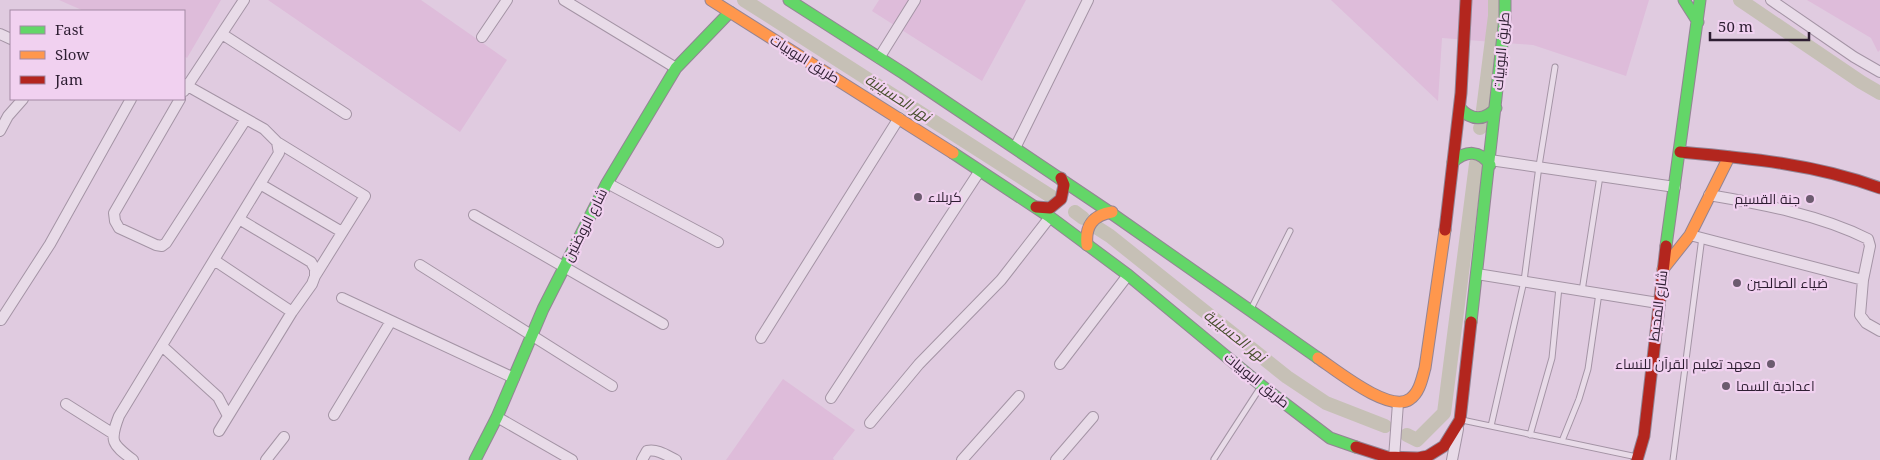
<svg xmlns="http://www.w3.org/2000/svg" width="1880" height="460" font-family="'Noto Serif',Cairo,serif">
<style>
.farmland{fill:#debcda}
.lines{fill:none;stroke-linecap:round;stroke-linejoin:round}
.canal{stroke:#c6c0b6;stroke-width:14}
.lane-casing{stroke:#a494a5;stroke-width:7}
.street-casing{stroke:#a494a5;stroke-width:12}
.fast-casing{stroke:#938494;stroke-width:13}
.slow-casing{stroke:#938494;stroke-width:13}
.jam-casing{stroke:#938494;stroke-width:13}
.lane{stroke:#e8dbe8;stroke-width:5}
.street{stroke:#e8dbe8;stroke-width:10}
.fast{stroke:#63d668;stroke-width:11}
.slow{stroke:#ff974d;stroke-width:11}
.jam{stroke:#b3261e;stroke-width:11}
.poi-dot{fill:#6c5b6f;stroke:#f1d1f0;stroke-width:2}
.labels{text-anchor:middle;stroke-width:4.5;stroke-linejoin:round;paint-order:stroke}
.street-label{font-size:14px;fill:#2e1e32;stroke:#f1d1f0}
.poi-label{font-size:14px;fill:#2e1e32;stroke:#f1d1f0;text-anchor:start}
.water-label{font-size:15px;font-style:italic;fill:#48502e;stroke:#f1d1f0}
</style>
<rect width="100%" height="100%" fill="#e0cbe0"/>
<path class="farmland" d="M59,0H221L187,58L184,56V11H84Z
M268,0H421L507,60L460,132Z
M879,0H1026L982,81L872,11Z
M1331,0H1649L1626,76L1533,45L1442,38L1438,101Z
M1807,0H1880V50L1878,52L1871,38Z
M783,379L855,430L833,458L834,460H726Z"/>
<g class="lines">
<path class="canal" d="M744,0L1052,197
M1740,0L1861,82L1880,93
M1483,110L1495,16V0
M1480,128L1481,127
M1075,212L1083,218
M1096,227L1110,236L1287,377L1326,403L1385,426
M1407,435L1417,440L1444,413L1476,164"/>
<defs>
<path id="lane" d="M1582,291L1600,176
M1252,307L1290,231
M1462,420L1637,457
M1491,426L1524,281L1539,166L1555,67
M1530,435L1552,358L1559,287
M1562,441L1579,399L1588,369L1599,293
M1214,459L1260,388
M1673,460L1702,237"/>
<path id="street" d="M564,0L676,68
M1771,0L1854,57L1880,72
M0,34L11,39
M222,34L346,114
M482,37L507,0
M879,58L915,0
M184,91L244,0
M180,99L114,213L115,221L119,228L156,245L162,246L166,243L246,119
M0,131L8,116L23,99
M277,142L365,196L315,276
M1015,148L1088,0
M1490,160L1675,187
M607,183L718,242
M260,184L342,232
M1709,195C1762,204 1820,215 1868,239L1870,246L1863,280L1860,315L1866,323L1880,331
M474,215L663,324
M1690,235L1863,280
M214,260L292,312
M420,265L612,386
M1477,274L1658,303
M342,298L514,378
M1,320L50,244L131,99
M761,338L899,118
M162,346L218,397L228,416
M1060,364L1128,275
M831,398L979,172
M66,404L112,433
M334,415L391,321
M497,417L572,460
M870,423L919,364L1001,280L1050,217
M219,431L292,312L312,284L315,276V269L311,262L239,219
M1394,458L1398,403
M133,460C112,444 109,442 119,416L279,153L277,142L264,129L184,84
M266,460L284,437
M642,460L647,451C658,449 666,455 676,460
M962,460L1019,396
M1056,460L1093,417
M1452,460L1458,429"/>
<path id="fast" d="M789,0L903,73L1111,213L1318,358
M1684,0L1698,22
M1460,108C1471,121 1485,121 1496,108
M953,153L1050,217L1128,275L1262,386L1330,438L1356,447
M1453,162C1466,150 1480,150 1490,165
M1666,246L1700,0
M1471,322L1505,17V0
M475,460L497,417L543,309L607,183L676,68L730,12"/>
<path id="slow" d="M711,0L953,153
M1087,245C1085,226 1093,215 1112,212
M1663,269L1690,235L1729,157
M1318,358C1336,370 1390,414 1410,399C1420,392 1422,378 1425,368L1445,230"/>
<path id="jam" d="M1680,152C1748,158 1815,164 1880,188
M1036,207L1050,208L1061,199L1064,185L1061,178
M1445,230L1461,93L1466,0
M1356,447L1387,457L1418,458L1428,456L1444,446L1460,420L1471,322
M1637,460L1644,436L1666,246"/>
</defs>
<use href="#lane" class="lane-casing"/>
<use href="#street" class="street-casing"/>
<use href="#fast" class="fast-casing"/>
<use href="#slow" class="slow-casing"/>
<use href="#jam" class="jam-casing"/>
<use href="#lane" class="lane"/>
<use href="#street" class="street"/>
<use href="#fast" class="fast"/>
<use href="#slow" class="slow"/>
<use href="#jam" class="jam"/>
</g>
<g class="poi-dot">
<circle cx="918" cy="197" r="5"/>
<circle cx="1810" cy="199" r="5"/>
<circle cx="1737" cy="283" r="5"/>
<circle cx="1771" cy="364" r="5"/>
<circle cx="1726" cy="386" r="5"/>
</g>
<g class="labels">
<g class="street-label">
<text transform="translate(1501 51) rotate(-85)" y="5">طريق البوبيات</text>
<text transform="translate(805 59) rotate(32)" y="5">طريق البوبيات</text>
<text transform="translate(585 225) rotate(-63)" y="5">شارع الروضتين</text>
<text transform="translate(1658 306) rotate(-83)" y="5">شارع المحيط</text>
<text transform="translate(1257 380) rotate(39)" y="5">طريق البوبيات</text>
</g>
<g class="poi-label">
<text x="928" y="202">كربلاء</text>
<text x="1800" y="204" text-anchor="end">جنة القسيم</text>
<text x="1747" y="288">ضياء الصالحين</text>
<text x="1761" y="369" text-anchor="end">معهد تعليم القرآن للنساء</text>
<text x="1736" y="391">اعدادية السما</text>
</g>
<g class="water-label">
<text transform="translate(898 98) rotate(33)" y="5">نهر الحسينية</text>
<text transform="translate(1235 336) rotate(38)" y="5">نهر الحسينية</text>
</g>
</g>
<rect x="10" y="10" width="175" height="90" fill="#f1d1f0" stroke="#a389a4"/>
<rect x="20" y="26" width="25" height="8" fill="#63d668" stroke="#a389a4"/>
<text x="55" y="35" font-size="15" fill="#2e1e32">Fast</text>
<rect x="20" y="51" width="25" height="8" fill="#ff974d" stroke="#a389a4"/>
<text x="55" y="60" font-size="15" fill="#2e1e32">Slow</text>
<rect x="20" y="76" width="25" height="8" fill="#b3261e" stroke="#a389a4"/>
<text x="55" y="85" font-size="15" fill="#2e1e32">Jam</text>
<path d="M1710 32v8h99v-8" fill="none" stroke="#2e1e32" stroke-width="2.5"/>
<text x="1718" y="32" font-size="15" fill="#2e1e32" stroke="#f1d1f0" stroke-width="4" paint-order="stroke">50 m</text>
</svg>
